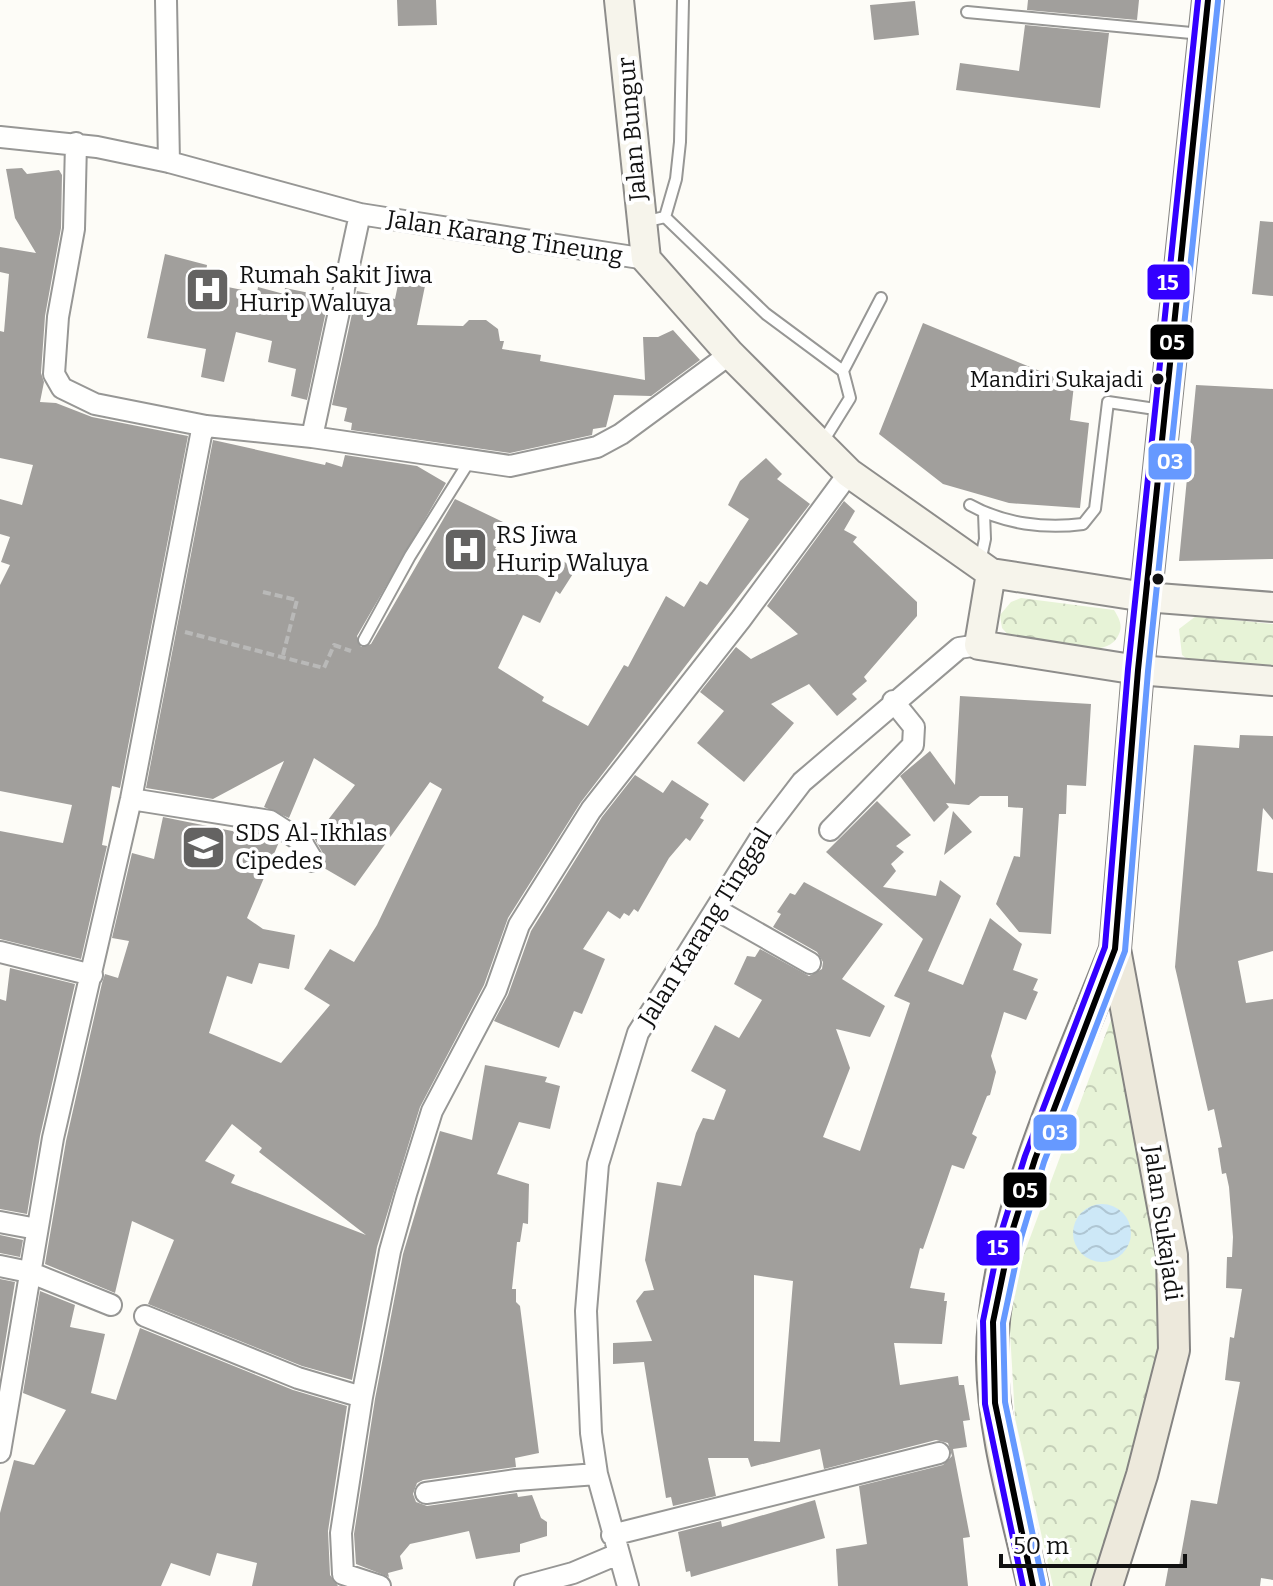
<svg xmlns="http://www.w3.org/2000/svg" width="1273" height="1586" font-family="Bitter,serif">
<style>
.park{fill:url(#park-crowns)}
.water{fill:url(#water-waves)}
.building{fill:#a19f9c;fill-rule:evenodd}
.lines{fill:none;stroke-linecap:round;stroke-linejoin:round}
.lane-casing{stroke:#979795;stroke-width:14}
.street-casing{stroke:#979795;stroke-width:24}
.secondary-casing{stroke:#8e8d8b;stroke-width:32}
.primary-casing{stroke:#858482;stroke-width:34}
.path{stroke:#b9b9b8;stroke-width:4;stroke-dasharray:8 4;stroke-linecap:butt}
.lane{stroke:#fffffe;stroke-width:10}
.street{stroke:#fffffe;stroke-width:20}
.secondary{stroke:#f6f4eb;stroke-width:28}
.primary{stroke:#ede9dc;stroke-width:30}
.bus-1-casing{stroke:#fff;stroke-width:12}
.bus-2-casing{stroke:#fff;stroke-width:12}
.bus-3-casing{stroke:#fff;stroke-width:12}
.bus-1{stroke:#000;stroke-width:6}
.bus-2{stroke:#69f;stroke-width:6}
.bus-3{stroke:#30f;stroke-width:6}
.bus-dot{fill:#111;stroke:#fff;stroke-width:3}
.labels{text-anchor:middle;stroke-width:8;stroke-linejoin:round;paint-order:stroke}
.bus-label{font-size:22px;fill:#111;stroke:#fff;text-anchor:end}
.street-label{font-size:24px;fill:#111;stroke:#fff}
.poi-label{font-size:24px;fill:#111;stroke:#fff;text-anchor:start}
.line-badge{stroke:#fff;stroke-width:3}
.badge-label{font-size:22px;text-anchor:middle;font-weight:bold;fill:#fff}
</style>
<defs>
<pattern id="park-crowns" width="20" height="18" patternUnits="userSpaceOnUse" patternTransform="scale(2)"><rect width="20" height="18" fill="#e7f3d7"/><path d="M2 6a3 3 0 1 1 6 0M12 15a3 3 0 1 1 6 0" fill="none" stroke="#c5cfb8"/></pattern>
<pattern id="water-waves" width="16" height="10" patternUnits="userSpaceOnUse" patternTransform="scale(2)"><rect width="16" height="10" fill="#cde8f7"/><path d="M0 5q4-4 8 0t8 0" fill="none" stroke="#afc6d3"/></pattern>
</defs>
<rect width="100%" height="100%" fill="#fdfcf7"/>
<path class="park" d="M1021,598L1114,610C1119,618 1123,625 1119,634C1107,665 1036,641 1010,637L1002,628L1000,615L1011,602Z
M1196,616L1273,624V668L1190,661L1182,655L1179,629Z
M1125,982L1166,1316L1165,1380L1094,1586H1053L1015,1418L1008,1297Z"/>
<path class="water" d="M1073 1233a29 29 0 1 1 58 0a29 29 0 1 1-58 0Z"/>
<path class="building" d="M397,0H436L437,25L398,26Z
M1028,0H1139L1137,20L1027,10Z
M915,1L919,35L874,40L870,5Z
M1025,25L1109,33L1100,108L956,90L960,63L1019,71Z
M22,168L27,174L59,170L62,175L61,228L45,316L41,373L44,382L40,402L56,403L92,417L188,436L120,788L112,786L102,845L107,846L81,959L0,939V831L63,843L72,805L0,791V585L10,565L1,562L10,537L0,534V499L22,505L33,465L0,458V331L4,332L9,274L0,272V247L36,253L15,218L6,169Z
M1260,221L1273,222V296L1252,294Z
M165,254L207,265L205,279L219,282L218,285L257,293L258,287L284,294L285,288L329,297L307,400L291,396L296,369L268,362L272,341L236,332L224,382L201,377L206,349L147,338Z
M400,275L426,281L417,325L463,326L469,320H486L498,329L500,341H504L502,349L541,355L540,361L645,380L643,337H658L673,330L700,360L651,396L614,395L606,427L593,429L592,435L510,453L351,430L352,423L344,421L347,408L332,405L357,291L395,299Z
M923,323L1074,385L1070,420L1089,423L1080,508L1009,503L943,484L879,434Z
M1196,385L1273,389V559L1179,561Z
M213,440L325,465L326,462L342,467L345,455L417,466L446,483L357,636L361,647L371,644L455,499L503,522L499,531L504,533L495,549L511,557L509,560L545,579L558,558L576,569L560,594L556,591L540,623L523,615L498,668L544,697L542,701L588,726L624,665L628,667L666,596L684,607L700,581L707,585L749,519L728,505L740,481L766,458L782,474L777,479L810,504L581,802L508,918L484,985L420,1107L377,1247L352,1380L302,1366L148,1304L174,1240L132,1221L115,1293L45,1264L66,1141L102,983L105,974L118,978L129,941L112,938L132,853L154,859L163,817L252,835L254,832L265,833L279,842L247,918L263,929L295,935L289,969L259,963L252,984L227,976L209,1033L281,1063L330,1005L304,989L330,949L354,962L377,925L442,789L430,782L355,886L324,868V855L314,838L355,785L314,758L289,818L264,807L284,761L213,799L146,788ZM232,1124L262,1148L259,1152L366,1235L231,1183L235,1175L205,1161Z
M844,501L855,511L844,530L857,537L853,542L917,602V616L864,677L867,681L852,694L857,699L837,716L809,684L771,704L794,723L744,782L697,743L724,711L700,692L736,647L751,659L798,634L767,606Z
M960,696L1091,704L1086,786L1067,785L1066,814H1059L1051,934L1019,932L996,904L1014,856L1020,857L1023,808L1008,807V796H980L969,805L946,803L949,807L934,822L900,776L930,751L955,785Z
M1240,735L1273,736V820L1263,808L1257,871L1273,873V951L1238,961L1246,1003L1273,999V1580L1261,1578L1260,1586H1165L1169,1564L1179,1566L1191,1500L1217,1504L1240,1382L1225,1380L1230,1337L1234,1338L1242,1289L1226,1288L1227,1257H1232L1233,1237L1229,1187L1226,1173L1222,1174L1218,1148L1222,1147L1214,1109L1208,1111L1175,967L1194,745L1239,748Z
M635,775L663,793L672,780L709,804L700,818L704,820L690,841L686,838L669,858L638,912L634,909L629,916L624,913L620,919L608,911L583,949L605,959L582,1014L574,1011L559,1048L494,1021L508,995L531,931L602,817Z
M877,801L911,835L896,846L904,852L891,864L896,871L883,887L936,896L940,880L961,896L928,971L963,985L990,918L1022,944L1013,970L1038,979L1033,990L1038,992L1026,1020L1004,1012L991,1056L996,1072L990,1095L987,1096L972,1134L977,1137L964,1169L952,1165L923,1249L920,1248L910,1288L945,1293L944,1301H947L942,1344L894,1343L900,1385L958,1376L959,1385H964L970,1420L963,1421L967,1447L953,1449L970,1537L963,1538L968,1586H838L836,1549L867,1544L859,1486L943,1465L952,1456L948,1443L936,1440L824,1469L820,1449L751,1467L748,1458H708L716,1496L673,1506L671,1497L666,1498L644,1362L613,1364V1343L652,1341L636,1301L644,1291L654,1290L645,1260L657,1182L681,1186L696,1133L703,1118L714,1120L726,1090L691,1071L715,1025L739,1038L762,1000L734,984L747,956L755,957L760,949L809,976L822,969L823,962L817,952L773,927L781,914L777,912L790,893L795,895L804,882L883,924L842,979L885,1006L870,1037L836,1029L850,1068L823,1137L860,1151L910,1003L894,996L923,939L826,852ZM754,1275L793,1281L780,1442L754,1441Z
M953,811L972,832L944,855Z
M10,968L75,984L40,1136L27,1214L0,1209V999L6,1001Z
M485,1065L547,1077L545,1082L560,1086L550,1129L519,1122L497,1174L529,1184L528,1224L523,1223L520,1242H517L512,1289H516V1302L520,1306L539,1453L515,1458L516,1467L423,1480L417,1483L413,1494L416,1502L427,1506L517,1493L518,1497L532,1495L541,1518L547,1522V1536L520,1544V1552L476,1559L469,1531L410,1544L400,1556L403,1569L388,1573L389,1577L356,1564L354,1534L375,1399L403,1254L440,1131L472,1140Z
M0,1235L23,1240L20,1257L0,1253Z
M0,1279L15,1282L0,1374Z
M40,1291L75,1305L70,1327L105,1334L91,1393L116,1400L140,1328L293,1390L347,1406L328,1531L330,1575L338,1586H252L257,1563L217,1553L210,1576L171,1563L161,1586H0V1513L14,1460L34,1465L66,1410L23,1393Z
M815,1500L825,1538L691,1577L690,1571L686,1572L678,1532L721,1521L722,1527Z"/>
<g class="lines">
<defs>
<path id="lane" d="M967,12L1202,34
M665,217L766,314L843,371
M643,222L665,217L676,179L680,142L683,0
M822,443L850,398L843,371L881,298
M970,505C1004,524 1045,529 1083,524L1095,509L1108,402L1162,410
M980,562L985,539L984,513
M364,640L410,556L470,460"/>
<path id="street" d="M166,0L169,162
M0,137L97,147L169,162L360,214L646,259
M76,143L74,229L58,317L54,374L62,388L95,404L206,426L312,437L510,466L597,447L621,434L730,354
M312,437L360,214
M131,799L270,821L301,841L313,861
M830,830L913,745L914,727L893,701
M717,910L810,963
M0,952L92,975
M0,1222L37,1229
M0,1266L29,1272L111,1305
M145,1316L298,1378L362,1397
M0,1452L53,1138L131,799L201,435L206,426
M426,1493L516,1480L597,1474
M612,1535L939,1453
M380,1586L343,1574L341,1533L362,1397L390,1251L406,1194L432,1111L496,990L519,925L591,810L741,619L849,473
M525,1586L573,1573L618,1554
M628,1586L597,1474L591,1433L586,1311L598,1164L638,1033L766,829L802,782L959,648L979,645"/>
<path id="secondary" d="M619,0L646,259L730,354L849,473L991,573L1145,597L1273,607
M991,573L979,645L1138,670L1273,681"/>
<path id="primary" d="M1033,1586C1017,1512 993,1435 992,1360C991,1230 1068,1071 1115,949
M1107,1586L1142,1475L1174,1350L1172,1255L1115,949L1138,670L1208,0"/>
</defs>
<use href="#lane" class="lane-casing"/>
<use href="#street" class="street-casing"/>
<use href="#secondary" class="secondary-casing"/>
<use href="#primary" class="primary-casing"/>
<path class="path" d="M263,592L297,600L283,655
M185,632L324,668L334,645L351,651"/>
<use href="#lane" class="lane"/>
<use href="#street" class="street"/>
<use href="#secondary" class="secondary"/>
<use href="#primary" class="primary"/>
<defs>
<path id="bus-1" d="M1033,1586L995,1403L993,1322L1011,1235L1035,1159L1115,949L1138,670L1208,0"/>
<path id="bus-2" d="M1043,1584L1005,1402L1003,1323L1021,1238L1044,1162L1125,951L1148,671L1218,1"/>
<path id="bus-3" d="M1023,1586L985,1404L983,1321L1001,1233L1025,1156L1105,947L1128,669L1198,0"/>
</defs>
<use href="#bus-1" class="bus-1-casing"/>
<use href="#bus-2" class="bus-2-casing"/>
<use href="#bus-3" class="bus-3-casing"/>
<use href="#bus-1" class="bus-1"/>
<use href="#bus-2" class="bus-2"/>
<use href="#bus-3" class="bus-3"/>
</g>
<defs>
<symbol id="hospital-square" viewBox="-11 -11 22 22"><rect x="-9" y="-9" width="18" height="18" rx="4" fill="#646362" stroke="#fff"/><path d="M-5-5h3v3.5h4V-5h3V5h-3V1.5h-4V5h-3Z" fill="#fff"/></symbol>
<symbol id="school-square" viewBox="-11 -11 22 22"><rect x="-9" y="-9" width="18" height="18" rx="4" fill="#646362" stroke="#fff"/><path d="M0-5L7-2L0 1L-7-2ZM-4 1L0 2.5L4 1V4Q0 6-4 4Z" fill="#fff"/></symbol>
</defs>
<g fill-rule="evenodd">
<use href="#hospital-square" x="182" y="264" width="51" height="51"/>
<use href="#hospital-square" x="440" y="524" width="51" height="51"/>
<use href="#school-square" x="178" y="822" width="51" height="51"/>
</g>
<g class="bus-dot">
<circle cx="1158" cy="379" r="7"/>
<circle cx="1158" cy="579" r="7"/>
</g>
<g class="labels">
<g class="bus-label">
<text x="1143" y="387">Mandiri Sukajadi</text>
</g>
<g class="street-label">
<text transform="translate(632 129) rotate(-95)" y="8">Jalan Bungur</text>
<text transform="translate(505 237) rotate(9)" y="8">Jalan Karang Tineung</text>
<text transform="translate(705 927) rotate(-58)" y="8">Jalan Karang Tinggal</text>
<text transform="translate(1163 1223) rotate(82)" y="8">Jalan Sukajadi</text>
</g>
<g class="poi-label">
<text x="239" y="283">Rumah Sakit Jiwa<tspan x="239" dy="28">Hurip Waluya</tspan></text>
<text x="496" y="543">RS Jiwa<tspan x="496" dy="28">Hurip Waluya</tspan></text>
<text x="235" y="841">SDS Al-Ikhlas<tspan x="235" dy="28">Cipedes</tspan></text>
</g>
</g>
<g class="line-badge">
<rect x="1146" y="263" width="45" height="38" rx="8" fill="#30f"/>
<rect x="1149" y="323" width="46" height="38" rx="8" fill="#000"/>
<rect x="1147" y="442" width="46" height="39" rx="8" fill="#69f"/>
<rect x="1032" y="1113" width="46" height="39" rx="8" fill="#69f"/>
<rect x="1002" y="1171" width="46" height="38" rx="8" fill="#000"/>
<rect x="975" y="1229" width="46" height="38" rx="8" fill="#30f"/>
</g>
<g class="badge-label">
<text x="1168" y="290">15</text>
<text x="1172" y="350">05</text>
<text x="1170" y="469">03</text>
<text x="1055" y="1140">03</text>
<text x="1025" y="1198">05</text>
<text x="998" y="1255">15</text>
</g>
<path d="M1001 1554v12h184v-12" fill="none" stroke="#111111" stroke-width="4"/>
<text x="1013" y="1554" font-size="24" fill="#111111" stroke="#ffffff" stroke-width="6" paint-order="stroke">50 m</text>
</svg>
